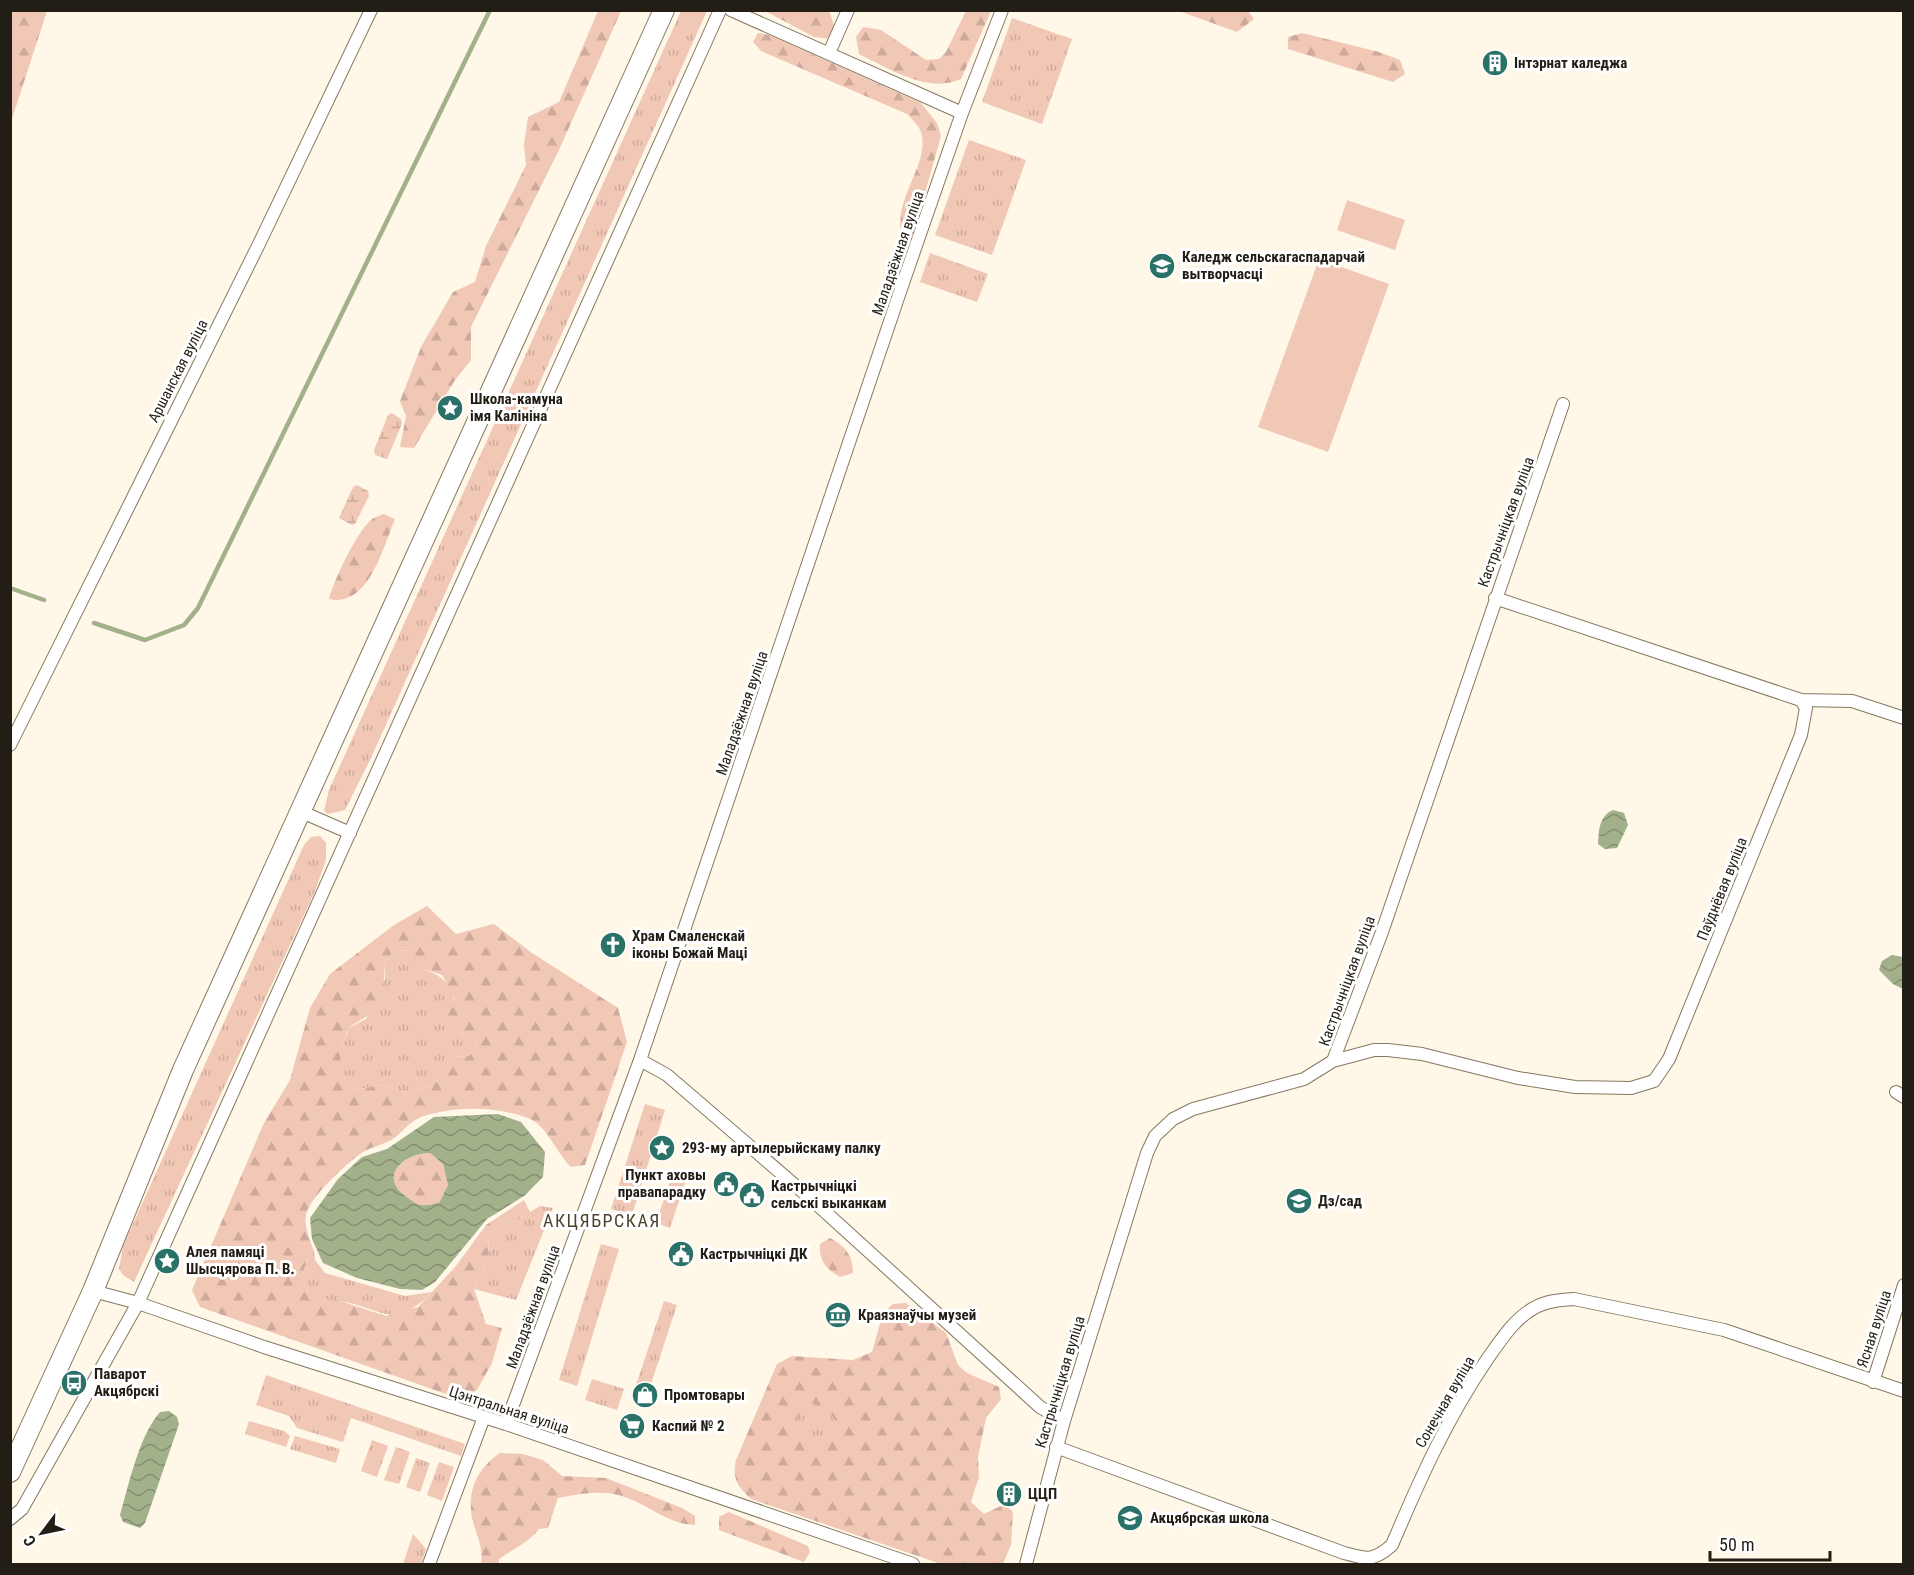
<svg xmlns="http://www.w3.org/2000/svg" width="1914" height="1575" font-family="'Roboto Condensed',sans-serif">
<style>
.grass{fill:url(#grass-tufts)}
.forest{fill:url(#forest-firs);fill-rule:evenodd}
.wetland{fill:url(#wetland-marsh)}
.pitch{fill:#f1c7b6}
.water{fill:url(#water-waves);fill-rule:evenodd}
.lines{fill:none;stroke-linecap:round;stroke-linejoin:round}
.stream{stroke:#a3b18b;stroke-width:4.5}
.street-casing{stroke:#857961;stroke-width:14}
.primary-casing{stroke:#857961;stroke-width:22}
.street{stroke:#fff;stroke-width:12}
.primary{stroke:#fff;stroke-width:20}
.labels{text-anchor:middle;stroke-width:6;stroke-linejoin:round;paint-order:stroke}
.poi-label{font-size:15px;font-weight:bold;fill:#231e15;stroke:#fff;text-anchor:start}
.street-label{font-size:15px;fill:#231e15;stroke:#fff}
.quarter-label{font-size:18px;letter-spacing:1.5px;fill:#4e432d;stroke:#fff}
</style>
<defs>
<pattern id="grass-tufts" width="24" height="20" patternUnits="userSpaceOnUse" patternTransform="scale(1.5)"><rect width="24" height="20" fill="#f1c7b6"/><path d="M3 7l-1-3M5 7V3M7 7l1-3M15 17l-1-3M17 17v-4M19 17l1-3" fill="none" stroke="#ceaa9c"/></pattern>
<pattern id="forest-firs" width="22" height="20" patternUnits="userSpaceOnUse" patternTransform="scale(1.5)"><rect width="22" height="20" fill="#f1c7b6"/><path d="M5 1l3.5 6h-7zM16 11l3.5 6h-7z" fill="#ceaa9c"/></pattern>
<pattern id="wetland-marsh" width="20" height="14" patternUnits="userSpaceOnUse" patternTransform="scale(1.5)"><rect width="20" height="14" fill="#f1c7b6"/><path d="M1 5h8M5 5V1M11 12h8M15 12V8" fill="none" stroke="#ceaa9c"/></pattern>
<pattern id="water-waves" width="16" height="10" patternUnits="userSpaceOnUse" patternTransform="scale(1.5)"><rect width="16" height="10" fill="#a3b18b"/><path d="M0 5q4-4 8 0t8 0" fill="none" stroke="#848f70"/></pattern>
</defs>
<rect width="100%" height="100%" fill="#fff7e7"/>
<path class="grass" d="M681,11H707L370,760L345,810L328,814L324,811L329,790Z
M1012,18L1072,39L1042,124L982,102Z
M969,140L1026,160L992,255L935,235Z
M930,253L988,274L977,302L920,282Z
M320,836L326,843V860L315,891L134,1282L123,1275L119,1269L123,1246L304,845L311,837Z
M413,950L422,968C456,981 455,996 458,1029L478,1044L469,1056L450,1057L442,1077L429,1087L406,1092L379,1085L356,1090L344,1076L339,1061L341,1048L349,1028L366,1019L385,979L384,962L394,951Z
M645,1104L665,1110L632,1215L611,1209Z
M674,1169L688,1174L670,1228L656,1223Z
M540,1206L553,1208L516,1300L474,1289L489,1259L488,1237Z
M601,1244L619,1249L577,1386L559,1380Z
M314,1251L315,1260L325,1273L405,1296L432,1292C391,1334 380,1305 337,1301C329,1300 320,1301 313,1302C300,1279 299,1273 314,1251Z
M664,1301L677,1305L649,1390L636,1385Z
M266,1375L465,1444L461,1456L351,1418L343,1442L297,1428L289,1416L256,1405Z
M592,1379L624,1389L617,1410L585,1400Z
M796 1424a20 20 0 1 1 40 0a20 20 0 1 1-40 0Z
M249,1421L284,1431L290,1436L286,1447L245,1434Z
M295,1436L340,1449L336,1463L290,1449Z
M372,1440L388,1446L377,1477L361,1471Z
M396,1447L410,1452L399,1484L384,1480Z
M416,1458L430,1463L420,1492L406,1487Z
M439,1462L454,1467L442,1501L427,1495Z
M413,1534L426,1549L421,1564H403Z"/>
<path class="forest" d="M11,10L47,11L11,122L10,11Z
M598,11H621L559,150L471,327V360L455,380L414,448L400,447L406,416L400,401L421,347L453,292L475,282L486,246L526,165L524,145L528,117L559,102Z
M765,11H829L835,28L830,39L814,37Z
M966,11H991L961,79C929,94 889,69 859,54L856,37L863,27L881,30L926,60L939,59L946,52Z
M1179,11H1248L1254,19L1237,32Z
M758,33L770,35L921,103L937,123L941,136L911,243H903C889,200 931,166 921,132C919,126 912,119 907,114L761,51L753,42Z
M1302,33L1379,52L1400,60L1405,74L1393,82L1288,49V37Z
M384,514L395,519C383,547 369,608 329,599C334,580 356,533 371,520C374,517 379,516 384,514Z
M427,906L456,934L494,924L532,953L618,1008L627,1042L585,1165L571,1167C558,1155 546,1125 530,1119C502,1107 461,1106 431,1114C412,1119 410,1124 397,1136C386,1145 371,1146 360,1154C346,1164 309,1198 306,1215C304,1227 310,1240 314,1251C299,1273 300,1279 313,1301L337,1300L386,1316L418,1307L456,1266L486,1225L524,1200L530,1212L488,1237L489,1259L474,1289L486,1324L502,1328L492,1363L477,1390L460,1399L200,1307L192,1290L264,1123L290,1080L310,1008L330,974L394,925ZM412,950L422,968L442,975L455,998L447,1015L458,1029L478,1044L469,1056L450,1057L442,1077L429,1087L406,1092L379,1085L356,1090C342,1074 336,1060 344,1040C346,1035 347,1030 350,1027C361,1019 371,1016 379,1004C385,992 384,975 384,962L394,951Z
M430,1153L443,1164L448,1185L439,1203C433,1204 425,1206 420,1205C416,1204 411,1200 408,1198C377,1176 402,1155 430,1153Z
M830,1238C845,1246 853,1255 853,1273L840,1277C826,1269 819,1261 820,1244Z
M906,1303L946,1333L958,1365L967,1373L999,1387L1001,1399L986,1418L978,1457L979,1477L971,1502L984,1514L1005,1504L1013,1512L1011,1545L1003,1564H941L751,1499C737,1486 732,1478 736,1460L777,1364L792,1356L853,1360L872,1352L883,1313L893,1304ZM812,1404L827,1408L835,1420L832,1435L819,1443L804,1440L796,1427L799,1413Z
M500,1453L523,1454L543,1460L562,1476L606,1478L682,1508L695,1516V1525C666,1524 646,1502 618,1495C599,1490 577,1494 558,1498L548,1528L539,1529C527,1544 514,1548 499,1559V1564H481C484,1548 476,1534 472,1518C467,1490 477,1469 500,1453Z
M729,1512L808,1546L810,1552L804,1562L719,1530V1517Z"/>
<path class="wetland" d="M392,413L401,419L402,424L387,459L375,455L374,450L388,415Z
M357,485L368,491L369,496L355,524L352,525L339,518L353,487Z"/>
<path class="pitch" d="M1347,200L1405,220L1395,250L1337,230Z
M1319,259L1389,284L1328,452L1258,427Z"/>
<path class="water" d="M1613,810L1624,813L1628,825L1617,848L1605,849L1598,844C1599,830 1599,816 1613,810Z
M1892,955L1903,957V989L1893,984L1879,970L1882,961Z
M498,1114L521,1122L545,1152L543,1177L524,1196L487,1219L435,1282L422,1290L400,1289L357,1278L323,1263L312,1239L310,1218L338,1179L362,1157L387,1149L434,1117ZM430,1153L443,1164L448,1185L439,1203C433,1204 425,1206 420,1205C416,1204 411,1200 408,1198C377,1177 402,1154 430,1153Z
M169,1411L177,1417L179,1424L145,1523L140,1528L123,1522L120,1515C129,1484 139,1436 160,1412Z"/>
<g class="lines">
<path class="stream" d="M10,588L44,600
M94,623L145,640L184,625L198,608L490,10"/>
<defs>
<path id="street" d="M731,10L962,113
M829,53L848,10
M1801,700L1852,701L1904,718
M10,745L258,246L371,10
M302,812L350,833
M640,1060L667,1075L811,1199L1040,1407L1064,1421
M1333,1061L1374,1050H1388L1422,1054L1518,1078L1575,1087L1631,1088L1654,1081L1669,1059L1801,735L1806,708L1801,700L1495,598
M1896,1092L1904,1097
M93,1291L138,1303L264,1347L506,1424L913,1564
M1873,1382L1904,1285
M506,1424L640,1060L903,283L962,113L1002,10
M1056,1447L1344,1553C1367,1559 1373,1562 1392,1545C1420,1479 1447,1418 1488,1358C1501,1340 1514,1319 1534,1308C1546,1301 1560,1300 1574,1299L1724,1330L1904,1391
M10,1519L22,1509L138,1303L720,10
M429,1564L484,1417
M1026,1564L1064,1421L1147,1153L1155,1136L1173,1119L1193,1109L1304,1079L1333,1061L1382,932L1563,404"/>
<path id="primary" d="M10,1472L93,1291L183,1070L664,10"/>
</defs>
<use href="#street" class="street-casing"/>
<use href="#primary" class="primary-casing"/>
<use href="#street" class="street"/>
<use href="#primary" class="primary"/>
</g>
<defs>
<symbol id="building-disc" viewBox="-11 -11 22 22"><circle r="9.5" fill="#2a7168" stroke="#fff"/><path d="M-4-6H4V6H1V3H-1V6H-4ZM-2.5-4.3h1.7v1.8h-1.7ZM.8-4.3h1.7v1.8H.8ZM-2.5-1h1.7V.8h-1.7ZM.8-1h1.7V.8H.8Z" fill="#fff"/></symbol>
<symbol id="university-disc" viewBox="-11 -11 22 22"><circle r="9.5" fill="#2a7168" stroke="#fff"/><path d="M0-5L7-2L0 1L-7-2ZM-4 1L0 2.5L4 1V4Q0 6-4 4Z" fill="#fff"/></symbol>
<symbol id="sight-disc" viewBox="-11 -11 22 22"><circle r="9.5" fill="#2a7168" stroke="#fff"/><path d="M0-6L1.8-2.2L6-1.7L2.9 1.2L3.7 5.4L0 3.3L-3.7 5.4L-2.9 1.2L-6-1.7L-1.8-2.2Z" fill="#fff"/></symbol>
<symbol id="church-disc" viewBox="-11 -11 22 22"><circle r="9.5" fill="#2a7168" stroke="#fff"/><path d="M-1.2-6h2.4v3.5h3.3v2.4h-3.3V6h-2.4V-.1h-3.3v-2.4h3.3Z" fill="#fff"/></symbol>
<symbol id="civic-disc" viewBox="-11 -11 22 22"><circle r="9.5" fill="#2a7168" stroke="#fff"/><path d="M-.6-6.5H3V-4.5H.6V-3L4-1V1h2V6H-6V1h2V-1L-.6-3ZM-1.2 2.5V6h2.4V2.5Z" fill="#fff"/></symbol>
<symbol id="school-disc" viewBox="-11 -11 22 22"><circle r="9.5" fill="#2a7168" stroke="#fff"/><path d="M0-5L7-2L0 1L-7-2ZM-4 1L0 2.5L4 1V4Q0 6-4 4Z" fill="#fff"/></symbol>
<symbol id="museum-disc" viewBox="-11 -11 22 22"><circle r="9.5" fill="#2a7168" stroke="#fff"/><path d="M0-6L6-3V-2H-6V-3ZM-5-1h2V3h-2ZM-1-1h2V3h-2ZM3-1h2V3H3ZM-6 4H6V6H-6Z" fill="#fff"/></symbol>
<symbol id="bus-disc" viewBox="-11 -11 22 22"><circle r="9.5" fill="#2a7168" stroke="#fff"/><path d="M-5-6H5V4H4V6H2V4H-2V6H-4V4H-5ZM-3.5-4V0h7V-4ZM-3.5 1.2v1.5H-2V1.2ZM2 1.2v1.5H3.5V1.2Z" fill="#fff"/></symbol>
<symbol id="shop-disc" viewBox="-11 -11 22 22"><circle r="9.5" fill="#2a7168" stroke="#fff"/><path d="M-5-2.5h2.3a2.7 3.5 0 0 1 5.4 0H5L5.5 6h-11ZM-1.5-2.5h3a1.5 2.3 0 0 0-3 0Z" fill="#fff"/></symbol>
<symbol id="supermarket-disc" viewBox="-11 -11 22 22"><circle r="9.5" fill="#2a7168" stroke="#fff"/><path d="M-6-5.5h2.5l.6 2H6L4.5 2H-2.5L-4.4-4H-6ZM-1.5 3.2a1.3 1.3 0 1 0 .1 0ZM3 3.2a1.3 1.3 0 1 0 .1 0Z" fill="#fff"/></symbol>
</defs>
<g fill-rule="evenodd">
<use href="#building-disc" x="1480" y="48" width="30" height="30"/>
<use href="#university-disc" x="1147" y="251" width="30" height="30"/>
<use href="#sight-disc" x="435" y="393" width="30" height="30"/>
<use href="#church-disc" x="598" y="930" width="30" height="30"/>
<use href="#sight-disc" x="647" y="1133" width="30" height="30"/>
<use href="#civic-disc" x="711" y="1169" width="30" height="30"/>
<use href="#civic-disc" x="737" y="1180" width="30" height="30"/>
<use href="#school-disc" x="1284" y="1186" width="30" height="30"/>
<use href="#civic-disc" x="666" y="1239" width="30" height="30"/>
<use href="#sight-disc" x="152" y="1246" width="30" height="30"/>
<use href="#museum-disc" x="823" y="1300" width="30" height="30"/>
<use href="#bus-disc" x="59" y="1368" width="30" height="30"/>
<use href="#shop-disc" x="630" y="1380" width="30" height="30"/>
<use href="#supermarket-disc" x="617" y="1411" width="30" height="30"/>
<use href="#building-disc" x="994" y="1479" width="30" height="30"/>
<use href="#school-disc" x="1115" y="1503" width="30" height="30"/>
</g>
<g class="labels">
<g class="poi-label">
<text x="1514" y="68">Інтэрнат каледжа</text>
<text x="1182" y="262">Каледж сельскагаспадарчай<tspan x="1182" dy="17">вытворчасці</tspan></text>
<text x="470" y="404">Школа-камуна<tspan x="470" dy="17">імя Калініна</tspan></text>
<text x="632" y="941">Храм Смаленскай<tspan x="632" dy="17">іконы Божай Маці</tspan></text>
<text x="682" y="1153">293-му артылерыйскаму палку</text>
<text x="706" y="1180" text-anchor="end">Пункт аховы<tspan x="706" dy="17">правапарадку</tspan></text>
<text x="771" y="1191">Кастрычніцкі<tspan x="771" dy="17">сельскі выканкам</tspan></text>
<text x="1318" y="1206">Дз/сад</text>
<text x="186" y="1257">Алея памяці<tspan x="186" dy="17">Шысцярова П. В.</tspan></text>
<text x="700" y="1259">Кастрычніцкі ДК</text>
<text x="858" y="1320">Краязнаўчы музей</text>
<text x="94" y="1379">Паварот<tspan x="94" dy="17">Акцябрскі</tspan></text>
<text x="664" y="1400">Промтовары</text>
<text x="652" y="1431">Каспий № 2</text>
<text x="1028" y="1499">ЦЦП</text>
<text x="1150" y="1523">Акцябрская школа</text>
</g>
<g class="street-label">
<text transform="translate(898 253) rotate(-71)" y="5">Маладзёжная вуліца</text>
<text transform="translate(178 371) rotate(-63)" y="5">Аршанская вуліца</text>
<text transform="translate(1506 522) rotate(-70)" y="5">Кастрычніцкая вуліца</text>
<text transform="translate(742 713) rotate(-71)" y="5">Маладзёжная вуліца</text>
<text transform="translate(1722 889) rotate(-68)" y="5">Паўднёвая вуліца</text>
<text transform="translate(1347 981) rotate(-70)" y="5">Кастрычніцкая вуліца</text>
<text transform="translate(533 1307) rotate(-70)" y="5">Маладзёжная вуліца</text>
<text transform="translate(1874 1329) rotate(-72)" y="5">Ясная вуліца</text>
<text transform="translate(1060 1382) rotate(-73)" y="5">Кастрычніцкая вуліца</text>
<text transform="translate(1445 1402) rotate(-60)" y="5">Сонечная вуліца</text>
<text transform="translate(509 1410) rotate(18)" y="5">Цэнтральная вуліца</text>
</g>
<g class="quarter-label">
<text x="602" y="1227">АКЦЯБРСКАЯ</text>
</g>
</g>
<rect width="1914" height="1575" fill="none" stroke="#231e15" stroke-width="24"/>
<g transform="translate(42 1533) rotate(238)" stroke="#ffffff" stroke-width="4.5" paint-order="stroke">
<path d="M0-4.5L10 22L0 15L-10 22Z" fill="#231e15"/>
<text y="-9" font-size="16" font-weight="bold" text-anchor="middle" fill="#231e15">С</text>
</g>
<path d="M1710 1551v9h120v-9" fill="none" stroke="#231e15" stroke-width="3"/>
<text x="1719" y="1551" font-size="18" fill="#231e15" stroke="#ffffff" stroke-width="4.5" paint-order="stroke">50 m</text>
</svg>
